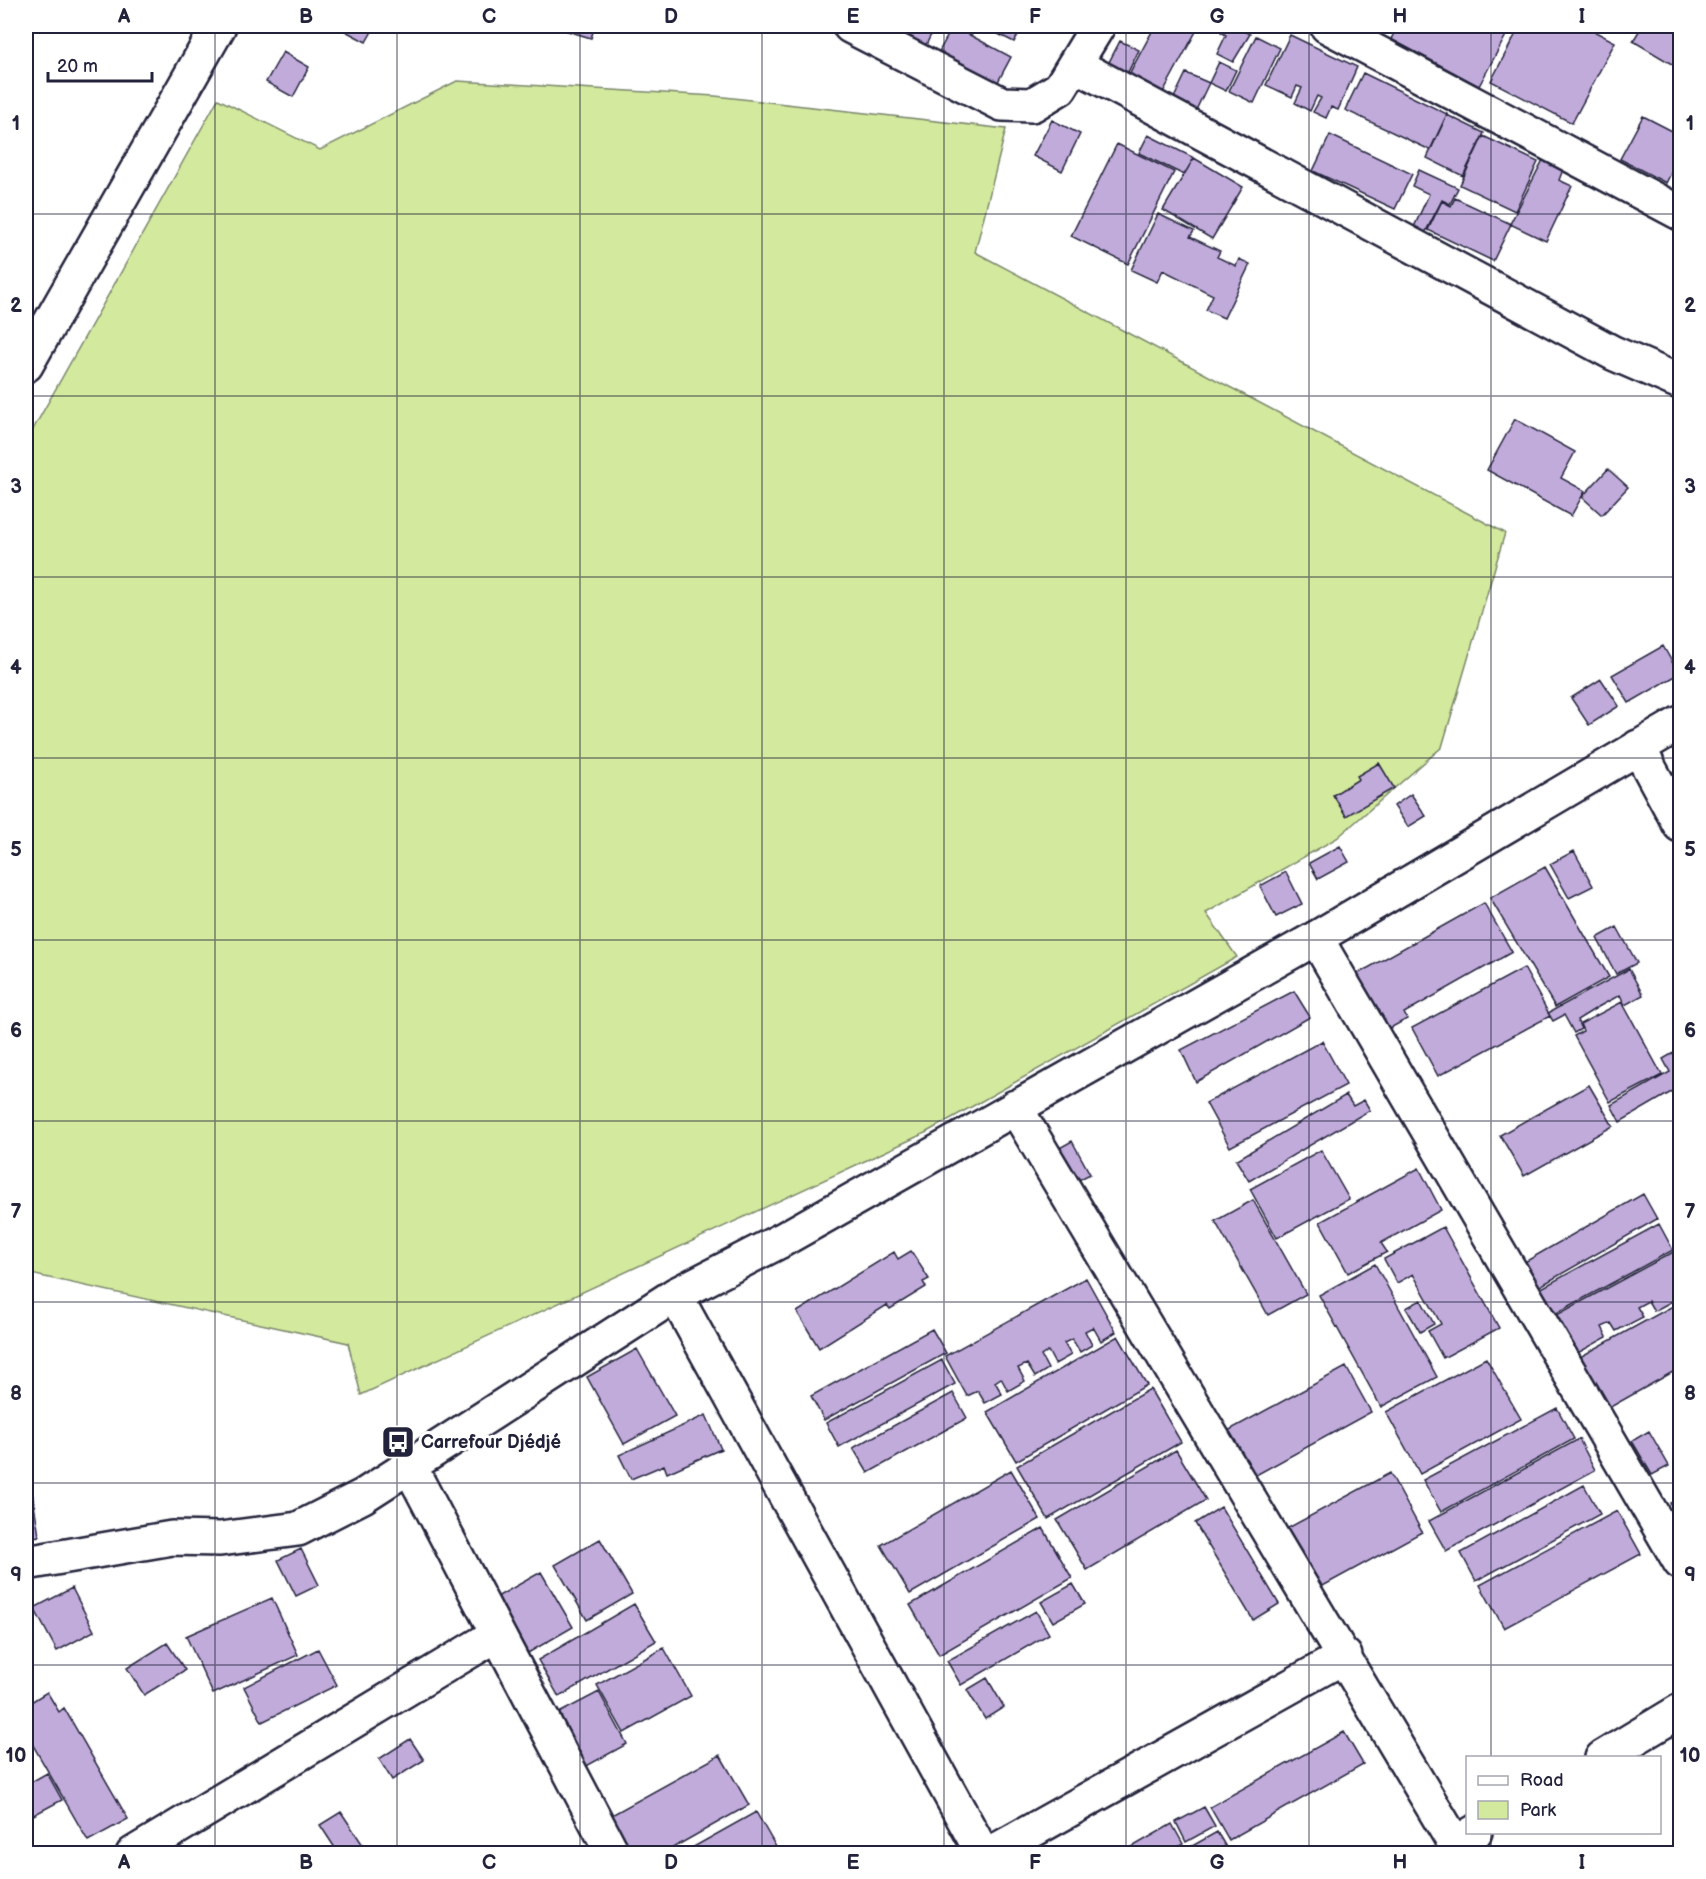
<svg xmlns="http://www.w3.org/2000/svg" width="1706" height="1879" font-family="'Balsamiq Sans',sans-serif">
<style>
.green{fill:#d3e99d;stroke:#7a866c;stroke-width:1.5}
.building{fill:#c1abdb;stroke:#22223b;stroke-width:1.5}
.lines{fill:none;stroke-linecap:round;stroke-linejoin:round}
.minor-casing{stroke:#22223b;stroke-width:38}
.minor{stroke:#fff;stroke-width:33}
.grid{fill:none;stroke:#22223b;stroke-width:1.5;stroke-opacity:0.55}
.labels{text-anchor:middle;stroke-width:6;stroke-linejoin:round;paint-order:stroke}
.poi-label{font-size:18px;font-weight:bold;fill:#22223b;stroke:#fff;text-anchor:start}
.neatline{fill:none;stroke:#22223b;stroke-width:2}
.grid-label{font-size:20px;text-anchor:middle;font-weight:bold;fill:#22223b}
</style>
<rect width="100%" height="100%" fill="#fff"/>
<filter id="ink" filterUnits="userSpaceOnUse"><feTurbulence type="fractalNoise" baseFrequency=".0167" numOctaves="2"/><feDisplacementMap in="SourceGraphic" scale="12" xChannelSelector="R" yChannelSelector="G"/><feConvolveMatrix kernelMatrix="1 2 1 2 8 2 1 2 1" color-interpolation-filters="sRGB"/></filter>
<g filter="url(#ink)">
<path class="green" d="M457,81L715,96L1006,129L975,252L1505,533L1442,747L1337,838L1206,913L1237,957L925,1133L361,1395L348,1343L26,1273V442L218,99L320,150Z"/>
<path class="building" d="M336,26H375L366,42Z
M551,26H595L591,38Z
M888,26H935L926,45Z
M953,26L1011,57L993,91L935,59Z
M982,26H1023L1014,42Z
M1155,26H1199L1161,96L1127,78Z
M1225,26H1232L1250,34L1233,62L1217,54L1226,35L1221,32Z
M1398,26H1511L1479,86L1391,39Z
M1520,26H1584L1615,42L1572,123L1491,81Z
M1642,26H1680V69L1633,41Z
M1290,35L1357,67L1338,110L1331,107L1326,118L1313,112L1321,98L1317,96L1310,111L1295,103L1302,88L1297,86L1292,97L1266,85Z
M1256,36L1280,48L1254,103L1229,91Z
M1120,41L1139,50L1126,76L1107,66Z
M283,52L309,67L293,97L266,82Z
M1219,62L1236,70L1226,91L1209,83Z
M1186,73L1209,83L1195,112L1172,102Z
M1363,73L1447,114L1430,150L1345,110Z
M1447,115L1484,133L1463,176L1427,158Z
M1643,116L1680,135V155L1666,183L1620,159Z
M1052,120L1080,134L1062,171L1033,156Z
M1148,135L1194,158L1184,175L1139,153Z
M1330,135L1412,174L1395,209L1313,171Z
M1483,136L1538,162L1515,211L1460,185Z
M1117,144L1174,172L1128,264L1071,236Z
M1194,158L1243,187L1212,239L1163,210Z
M1544,158L1564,167L1559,180L1572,186L1546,241L1510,224Z
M1419,170L1458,188L1450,204L1442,200L1425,233L1414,227L1429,194L1412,186Z
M1455,198L1511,224L1493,261L1428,230L1442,201L1451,206Z
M1158,214L1194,231L1190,237L1220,251L1217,257L1236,266L1239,259L1250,264L1224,318L1206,310L1213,295L1163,270L1157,282L1131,270Z
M1515,419L1575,452L1561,478L1585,491L1571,516L1487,470Z
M1608,469L1628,487L1602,515L1582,497Z
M1663,646L1679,674L1629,703L1612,675Z
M1601,679L1619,706L1589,725L1571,698Z
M1379,763L1394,788L1346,816L1333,795L1359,779L1357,776Z
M1411,794L1426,816L1408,827L1394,806Z
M1340,846L1349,862L1318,879L1309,863Z
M1574,851L1593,886L1569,898L1550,864Z
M1545,867L1609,977L1555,1007L1490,898Z
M1286,872L1302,904L1276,917L1260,886Z
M1484,903L1512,952L1404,1013L1407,1019L1381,1033L1350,978Z
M1617,927L1637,963L1616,974L1597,938Z
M1524,968L1550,1016L1438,1076L1412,1028Z
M1629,969L1643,995L1625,1005L1620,995L1598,1007L1577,1020L1581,1029L1574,1033L1564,1015L1553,1021L1548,1013Z
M1294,991L1310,1017L1196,1082L1181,1050Z
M1622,1002L1662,1075L1610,1102L1574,1036L1583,1031L1580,1024Z
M1322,1041L1346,1085L1230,1147L1206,1103Z
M1680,1049V1087L1620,1122L1611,1105L1670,1072L1663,1059Z
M1589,1085L1613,1126L1524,1176L1500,1135Z
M1346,1095L1353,1106L1364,1100L1370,1110L1249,1181L1236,1160Z
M1072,1141L1090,1174L1073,1183L1056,1150Z
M1321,1150L1349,1199L1277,1238L1250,1189Z
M1419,1168L1441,1210L1381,1243L1387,1252L1348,1273L1320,1222Z
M1643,1194L1657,1219L1537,1288L1523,1263Z
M1253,1200L1306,1294L1268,1315L1215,1221Z
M1659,1224L1673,1250L1551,1316L1538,1290Z
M1443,1227L1499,1328L1443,1358L1428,1331L1441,1324L1413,1274L1397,1283L1384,1259Z
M1679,1249L1680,1297L1654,1311L1648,1301L1637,1307L1643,1317L1616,1331L1611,1323L1602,1327L1607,1337L1574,1355L1553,1317Z
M911,1251L929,1279L923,1282L926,1287L890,1309L887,1305L819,1348L797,1312L894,1252L898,1259Z
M1375,1264L1437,1377L1381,1407L1319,1295Z
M1086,1278L1116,1332L1101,1341L1093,1327L1085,1331L1092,1345L1080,1352L1072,1339L1064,1343L1071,1355L1055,1364L1048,1351L1041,1356L1048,1369L1035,1377L1027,1364L1018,1368L1025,1381L1008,1391L1001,1378L995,1382L1002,1394L985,1403L978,1391L967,1396L945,1356Z
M1421,1300L1434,1324L1420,1332L1406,1308Z
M1680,1302V1368L1607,1409L1578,1358Z
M932,1329L946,1353L824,1420L811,1396Z
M1118,1336L1147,1385L1016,1461L987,1412Z
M637,1349L675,1416L624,1444L587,1377Z
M1486,1358L1521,1419L1420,1474L1386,1412Z
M942,1360L955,1384L839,1447L826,1423Z
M1346,1367L1371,1412L1247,1480L1222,1434Z
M1150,1389L1181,1442L1048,1519L1017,1466Z
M953,1393L967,1418L868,1473L853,1448Z
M1557,1408L1574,1439L1441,1512L1423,1480Z
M706,1415L721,1449L667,1473L664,1465L631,1479L619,1455Z
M1649,1431L1669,1466L1652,1475L1632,1441Z
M1579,1439L1595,1470L1446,1551L1429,1521Z
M1176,1450L1206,1500L1087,1570L1057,1520Z
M26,1452L39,1536L26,1538Z
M1011,1470L1040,1519L910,1594L881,1545Z
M1390,1473L1422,1532L1310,1593L1277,1534Z
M1584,1485L1600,1514L1476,1581L1461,1553Z
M1680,1498V1523L1670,1503Z
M1221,1507L1279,1604L1253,1620L1195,1523Z
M1617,1511L1641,1554L1504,1628L1480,1585Z
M1043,1528L1072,1578L939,1655L910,1605Z
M600,1539L632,1594L587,1620L555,1565Z
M301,1549L319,1585L296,1596L278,1560Z
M541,1572L573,1627L528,1653L495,1598Z
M1073,1584L1085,1604L1053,1622L1041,1602Z
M72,1588L94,1631L57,1651L34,1608Z
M272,1598L298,1655L213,1694L186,1636Z
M634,1604L656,1641L559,1697L538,1660Z
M1036,1611L1049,1634L961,1685L947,1661Z
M167,1643L185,1670L144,1695L127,1668Z
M664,1648L691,1696L624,1733L597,1685Z
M318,1649L337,1685L262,1722L244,1687Z
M987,1678L1004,1707L985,1719L967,1690Z
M47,1692L59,1712L64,1708L128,1819L88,1841L26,1733V1705Z
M599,1692L627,1744L581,1769L553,1716Z
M1344,1732L1363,1764L1229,1840L1210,1807Z
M410,1739L424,1760L392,1780L379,1759Z
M720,1755L749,1805L662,1854H617L599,1822Z
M47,1773L62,1800L26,1819V1785Z
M1204,1807L1215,1826L1186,1842L1176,1822Z
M341,1812L369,1854H339L320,1825Z
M756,1812L780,1854H681Z
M1172,1824L1183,1844L1166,1854H1136L1132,1847Z
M1217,1832L1230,1854H1178Z"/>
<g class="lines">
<defs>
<path id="minor" d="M850,26L1002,104L1032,105L1060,88L1098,26
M1327,26L1680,213
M1076,65L1613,353L1680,382
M26,365L219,26
M1638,747L1680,825
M1316,938L1680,1562
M1015,1107L1455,1844L1475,1832
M675,1295L983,1854
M410,1467L613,1854
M26,1563L172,1538L220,1539L298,1529L363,1496L675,1295L782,1240L1316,938L1680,723
M1602,1758L1680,1711
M133,1854L496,1635
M990,1854L1345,1656"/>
</defs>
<use href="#minor" class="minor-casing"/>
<use href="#minor" class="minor"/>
</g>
</g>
<path class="grid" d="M215,26V1854M397,26V1854M580,26V1854M762,26V1854M944,26V1854M1126,26V1854M1309,26V1854M1491,26V1758M26,214H1680M26,396H1680M26,577H1680M26,758H1680M26,940H1680M26,1121H1680M26,1302H1680M26,1483H1680M26,1665H1680M1491,1832V1854"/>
<defs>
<symbol id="bus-square" viewBox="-11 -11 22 22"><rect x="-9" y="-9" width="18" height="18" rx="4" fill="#22223b" stroke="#fff"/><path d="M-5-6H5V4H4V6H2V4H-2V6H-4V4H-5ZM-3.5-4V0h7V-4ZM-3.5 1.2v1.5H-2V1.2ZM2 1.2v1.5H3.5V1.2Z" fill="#fff"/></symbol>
</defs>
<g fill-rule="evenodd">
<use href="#bus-square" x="379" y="1423" width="38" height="38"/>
</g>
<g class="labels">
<g class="poi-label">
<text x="421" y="1448">Carrefour Djédjé</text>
</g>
</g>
<rect width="1706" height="1879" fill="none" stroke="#fff" stroke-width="66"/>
<rect x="1466" y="1756" width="195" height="78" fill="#ffffff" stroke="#a7a7b1" stroke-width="1.5"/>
<rect x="1478" y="1776" width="30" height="9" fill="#ffffff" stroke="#a7a7b1" stroke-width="1.5"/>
<text x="1520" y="1786" font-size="18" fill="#22223b">Road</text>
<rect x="1478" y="1801" width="30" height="18" fill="#d3e99d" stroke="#a7a7b1" stroke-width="1.5"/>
<text x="1520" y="1816" font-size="18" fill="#22223b">Park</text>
<path d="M48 72v9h104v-9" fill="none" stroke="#22223b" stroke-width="3"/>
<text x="57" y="72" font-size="18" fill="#22223b" stroke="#ffffff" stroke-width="4.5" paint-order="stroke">20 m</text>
<rect x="33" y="33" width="1640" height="1813" class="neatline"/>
<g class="grid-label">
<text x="124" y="23">A</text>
<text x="306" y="23">B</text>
<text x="489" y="23">C</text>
<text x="671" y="23">D</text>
<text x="853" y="23">E</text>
<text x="1035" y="23">F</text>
<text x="1217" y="23">G</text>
<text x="1400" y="23">H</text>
<text x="1582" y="23">I</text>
<text x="16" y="130">1</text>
<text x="1690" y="130">1</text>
<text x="16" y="312">2</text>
<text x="1690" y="312">2</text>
<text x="16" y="493">3</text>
<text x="1690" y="493">3</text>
<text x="16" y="674">4</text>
<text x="1690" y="674">4</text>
<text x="16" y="856">5</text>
<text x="1690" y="856">5</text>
<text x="16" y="1037">6</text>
<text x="1690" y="1037">6</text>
<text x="16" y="1218">7</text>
<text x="1690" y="1218">7</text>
<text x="16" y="1400">8</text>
<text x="1690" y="1400">8</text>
<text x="16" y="1581">9</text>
<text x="1690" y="1581">9</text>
<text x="16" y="1762">10</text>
<text x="1690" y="1762">10</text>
<text x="124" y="1869">A</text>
<text x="306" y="1869">B</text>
<text x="489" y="1869">C</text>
<text x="671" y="1869">D</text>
<text x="853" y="1869">E</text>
<text x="1035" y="1869">F</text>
<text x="1217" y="1869">G</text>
<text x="1400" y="1869">H</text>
<text x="1582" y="1869">I</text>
</g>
</svg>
